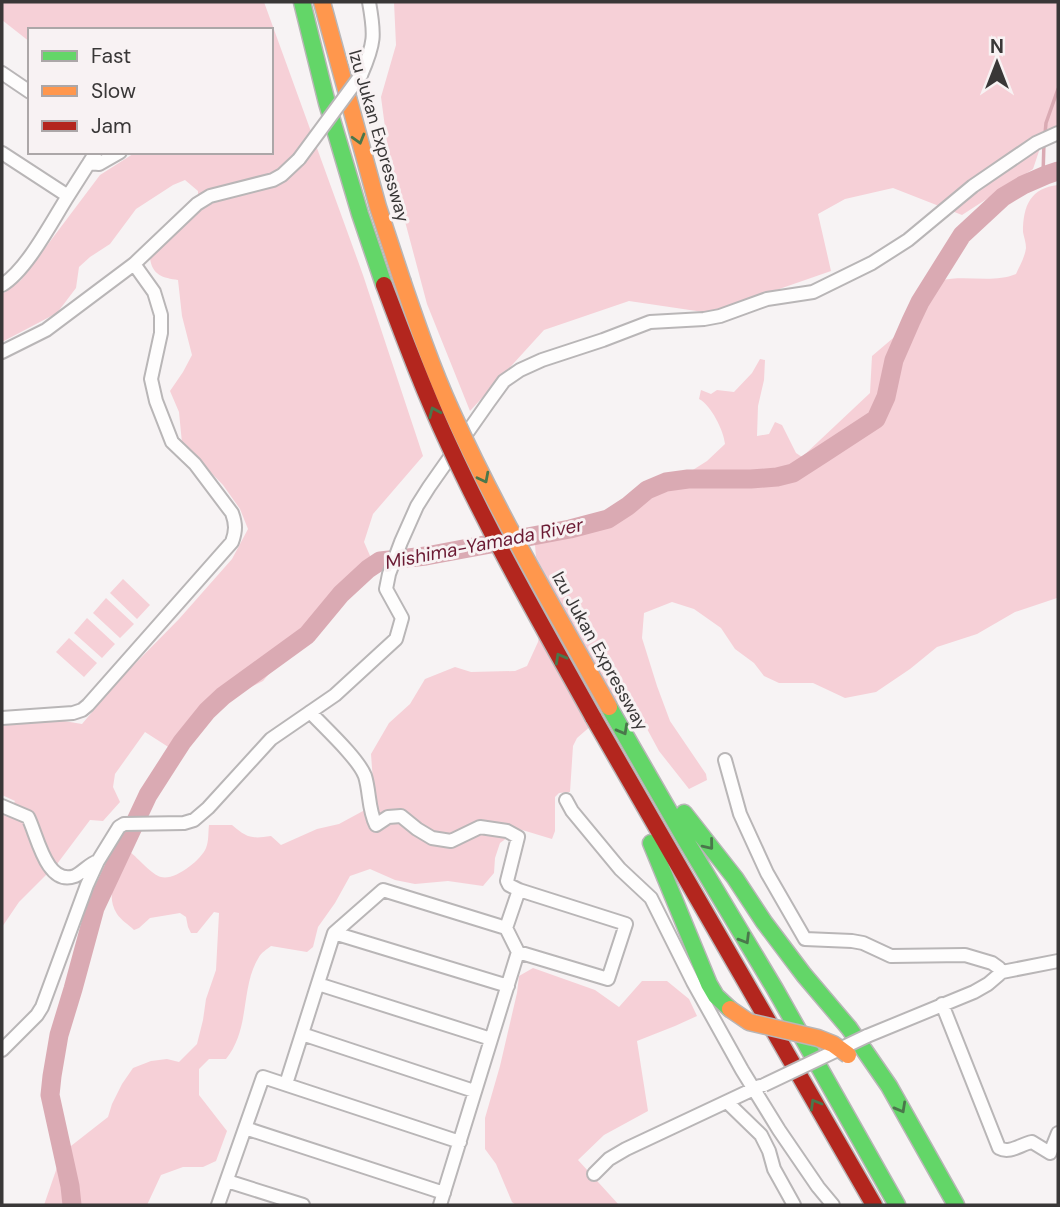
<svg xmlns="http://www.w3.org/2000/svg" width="1060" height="1207" font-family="'DM Sans',sans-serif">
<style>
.green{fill:#f6d0d7}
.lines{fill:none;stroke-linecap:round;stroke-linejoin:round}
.stream{stroke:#daaab3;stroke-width:3.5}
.river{stroke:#daaab3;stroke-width:19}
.street-casing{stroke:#b9b6b7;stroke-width:16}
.fast-casing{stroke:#b9b6b7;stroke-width:19}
.slow-casing{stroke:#b9b6b7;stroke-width:19}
.jam-casing{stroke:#b9b6b7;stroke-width:19}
.street{stroke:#fefdfd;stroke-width:12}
.fast{stroke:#63d668;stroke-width:16}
.slow{stroke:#ff974d;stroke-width:16}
.jam{stroke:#b3261e;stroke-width:16}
.street-bridge-casing{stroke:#b9b6b7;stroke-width:16;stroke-linecap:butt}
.slow-bridge-casing{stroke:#b9b6b7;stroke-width:19;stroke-linecap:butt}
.jam-bridge-casing{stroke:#b9b6b7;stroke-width:19;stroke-linecap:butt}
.street-bridge{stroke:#fefdfd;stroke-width:12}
.slow-bridge{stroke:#ff974d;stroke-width:16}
.jam-bridge{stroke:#b3261e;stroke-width:16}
.oneway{stroke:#4a774b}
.labels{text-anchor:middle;stroke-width:6;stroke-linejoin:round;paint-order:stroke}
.street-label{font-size:18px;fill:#393737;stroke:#f8f2f3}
.water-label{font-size:19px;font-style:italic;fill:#6b1a33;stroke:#f8f2f3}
</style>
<rect width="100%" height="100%" fill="#f7f3f4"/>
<path class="green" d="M2,2H264L363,275L423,456L373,514L364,542L371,558L343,587L263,681L206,709L173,750L145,732L115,774L113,787L120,802L103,821L90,820L57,864L19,902L2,927V812L8,815L15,801L2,795V725L58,720L82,724L120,679L179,619L232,559L248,529L240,509L223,485L182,443L179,412L170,391L183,372L192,355L182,316L178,280C163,278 152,275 150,258L198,211V191L185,180L173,185L136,209L110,244L90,257L79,267L76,288L57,313L2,342V294L21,280L100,175L136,152H271V30H30V42L2,20Z
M394,2H1058V139L1040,148L1033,169L962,215L893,188L845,199L818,214L831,271L710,313L629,301L544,330L470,411L427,304L390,165L381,97L396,45Z
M1058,185V600L1057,598L1015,612L977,634L937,647L910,669L876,692L845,698L813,683H779L764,676L754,663L735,649L721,628L694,609L672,602L644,613L642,638L657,686L670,721L706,774L707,780L689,789L659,751L639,714L628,708L623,698L577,738L573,746L570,792L559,793L555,797V831L552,839L519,829L500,843L495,858L494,873L483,886L448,881L415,884L395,880L370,869L350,876L335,903L318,927L313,947L307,952L271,946C267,949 261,953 259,957C240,987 251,1028 226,1059H209L199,1069V1095L227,1131L216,1161L203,1167H183L161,1175L147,1205H44L62,1153L108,1117L112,1104L122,1084L133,1068L151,1061L167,1059L179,1062L197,1044L203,1020L206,999L216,970L219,913L214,912L197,933H191L188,927L186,917L180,913L150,918L139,928L134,930C129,925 121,920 117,914C103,892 120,871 130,852C138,858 152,875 161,877C175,881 201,860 206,848C209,841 208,833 209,825H232C247,838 252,839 271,836L281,845L317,829L339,824L363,811L371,795L373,781L371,754L389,723L410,704L425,679L455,667L471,672L515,671L527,666L538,642L548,580L536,557L535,545L546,541L560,540L583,527L644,501L707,461L725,444C724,431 711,405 699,399L701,390L711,394L717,390L734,392L752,373L760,359L765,360L764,380L758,406L757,436L769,434L775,422L782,425L796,453L802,457L870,393L872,356L919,316L940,281C964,274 992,284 1016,274C1019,267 1025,257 1026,248C1026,243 1024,237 1023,232C1023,205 1031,188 1058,185Z
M123,579L150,605L137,619L110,593Z
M106,598L134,624L120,638L93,613Z
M87,618L115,644L102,658L74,633Z
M69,638L97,663L84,677L56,652Z
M533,968L595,990L619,1007L642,981H667L689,999L697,1016L675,1026L637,1041L648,1111L604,1135L578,1160L619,1205H516L512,1202L496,1164L485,1149V1118L500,1066L517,993L519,976Z"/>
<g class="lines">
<path class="stream" d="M1045,134L1046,123L1058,89
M1043,176L1044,141"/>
<path class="river" d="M72,1205L70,1186L50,1095L52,1076L59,1035L73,989L95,908L148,795L182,742L207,711L223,696L307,635L341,594L368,569L380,561L426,556L570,529L608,519L628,506L647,490L666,482L688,479H751L777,477L793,473L824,453L876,419L886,397L894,360L911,321L920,302L962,235L1003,197L1023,185L1046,175L1058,171"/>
<defs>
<path id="street" d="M2,73L30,92
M361,75C375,43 375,35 369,2
M2,153L68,196L96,152
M89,163L99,164L120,152
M2,285C27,270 52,221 68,196
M2,352L46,330L134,264L197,204L210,196L273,180L282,175L299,159
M310,712C325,728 358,758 365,776C370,792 368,809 376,825L388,817L401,816L417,829L432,838L451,841L480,827L507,831L518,837L507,881L509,885L519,890
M2,718L73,713L82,710L88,705L232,542C236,531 236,524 232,513L195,464L172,442L156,401L151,379L161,333V315L154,292L134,264
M725,760L740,814L767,873L805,939L852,941L863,943L891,956L965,955L992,963L999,968L1002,972
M566,800L572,811L620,869L651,898L693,982L742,1070L779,1130L818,1187L833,1205
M2,806L28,817C37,834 46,887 75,876C83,872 89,864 98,861
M506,928L519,890L626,924L608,979L518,952
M334,933L508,986
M318,984L491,1039
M942,1004L999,1148C1010,1154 1021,1144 1032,1142L1050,1153L1058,1133
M302,1034L474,1091
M867,1036L974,992L988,984L1002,972L1058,961
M2,1050L37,1015L42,1007L87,885L98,861L119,827L124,824L184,823L194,820L208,808L271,739L335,695L396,639L402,618L386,589L389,574L401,542L417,506L429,487L488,403L504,381L520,370L542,360L603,340L650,322L704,319L720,316L767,299L813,292L872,263L908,240L973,186L1036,143L1058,133
M286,1084L334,933L383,890L506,928L518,952L440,1205
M727,1102L761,1135L769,1151L774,1169L794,1205
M245,1128L444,1193
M594,1174L609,1159L626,1149L760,1086
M227,1181L303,1205
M218,1205L263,1077L460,1142"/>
<path id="fast" d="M302,2L327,103L360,214L384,285
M609,707L685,839L775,989L897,1205
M684,813L735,878L764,922L804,975L849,1028L889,1086L956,1205
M651,843L709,984L716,996L730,1009"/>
<path id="slow" d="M322,2L378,207L402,280"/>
<path id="jam" d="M593,717L874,1205"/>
</defs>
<use href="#street" class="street-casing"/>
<use href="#fast" class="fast-casing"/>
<use href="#slow" class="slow-casing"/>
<use href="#jam" class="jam-casing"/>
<use href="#street" class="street"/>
<use href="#fast" class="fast"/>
<use href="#slow" class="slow"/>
<use href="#jam" class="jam"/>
<defs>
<path id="street-bridge" d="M299,159L361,75
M764,1085L867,1036"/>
<path id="slow-bridge" d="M402,280C417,324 432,368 451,410C497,512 554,609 609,707
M730,1009L749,1022L818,1038L833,1044L848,1055"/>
<path id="jam-bridge" d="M384,285C404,338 424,392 448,443C491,537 543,627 593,717"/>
</defs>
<use href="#street-bridge" class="street-bridge-casing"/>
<use href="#slow-bridge" class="slow-bridge-casing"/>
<use href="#jam-bridge" class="jam-bridge-casing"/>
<use href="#street-bridge" class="street-bridge"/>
<use href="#slow-bridge" class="slow-bridge"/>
<use href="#jam-bridge" class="jam-bridge"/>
</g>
<defs><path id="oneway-chevron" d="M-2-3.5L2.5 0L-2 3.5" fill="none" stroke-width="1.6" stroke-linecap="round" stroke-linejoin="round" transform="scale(1.75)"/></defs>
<g class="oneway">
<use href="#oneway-chevron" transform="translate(359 139) rotate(74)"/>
<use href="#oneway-chevron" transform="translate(434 412) rotate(-114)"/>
<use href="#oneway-chevron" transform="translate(484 478) rotate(63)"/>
<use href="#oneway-chevron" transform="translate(560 658) rotate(-119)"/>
<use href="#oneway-chevron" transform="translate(623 730) rotate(61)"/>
<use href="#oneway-chevron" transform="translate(709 845) rotate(51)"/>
<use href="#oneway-chevron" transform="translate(745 939) rotate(59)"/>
<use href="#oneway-chevron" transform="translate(815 1104) rotate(-120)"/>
<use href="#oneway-chevron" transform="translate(901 1108) rotate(61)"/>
</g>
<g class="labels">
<g class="street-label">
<text transform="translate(379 136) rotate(74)" y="6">Izu Jukan Expressway</text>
<text transform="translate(600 651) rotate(61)" y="6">Izu Jukan Expressway</text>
</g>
<g class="water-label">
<text transform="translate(484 543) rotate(-11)" y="7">Mishima-Yamada River</text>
</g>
</g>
<rect width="1060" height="1207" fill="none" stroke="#393737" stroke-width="7"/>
<rect x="28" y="28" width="245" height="126" fill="#f8f2f3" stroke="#aca7a8" stroke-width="2"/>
<rect x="42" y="51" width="35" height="10" fill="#63d668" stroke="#aca7a8" stroke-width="2"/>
<text x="91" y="63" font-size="21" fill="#393737">Fast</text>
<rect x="42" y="86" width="35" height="10" fill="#ff974d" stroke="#aca7a8" stroke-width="2"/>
<text x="91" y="98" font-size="21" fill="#393737">Slow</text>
<rect x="42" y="121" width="35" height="10" fill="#b3261e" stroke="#aca7a8" stroke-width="2"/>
<text x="91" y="133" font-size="21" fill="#393737">Jam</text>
<g transform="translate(997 63)" stroke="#f8f2f3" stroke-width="5" paint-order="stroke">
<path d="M0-5L12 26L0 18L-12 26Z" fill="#393737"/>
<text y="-10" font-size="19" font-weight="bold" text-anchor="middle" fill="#393737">N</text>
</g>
</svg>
